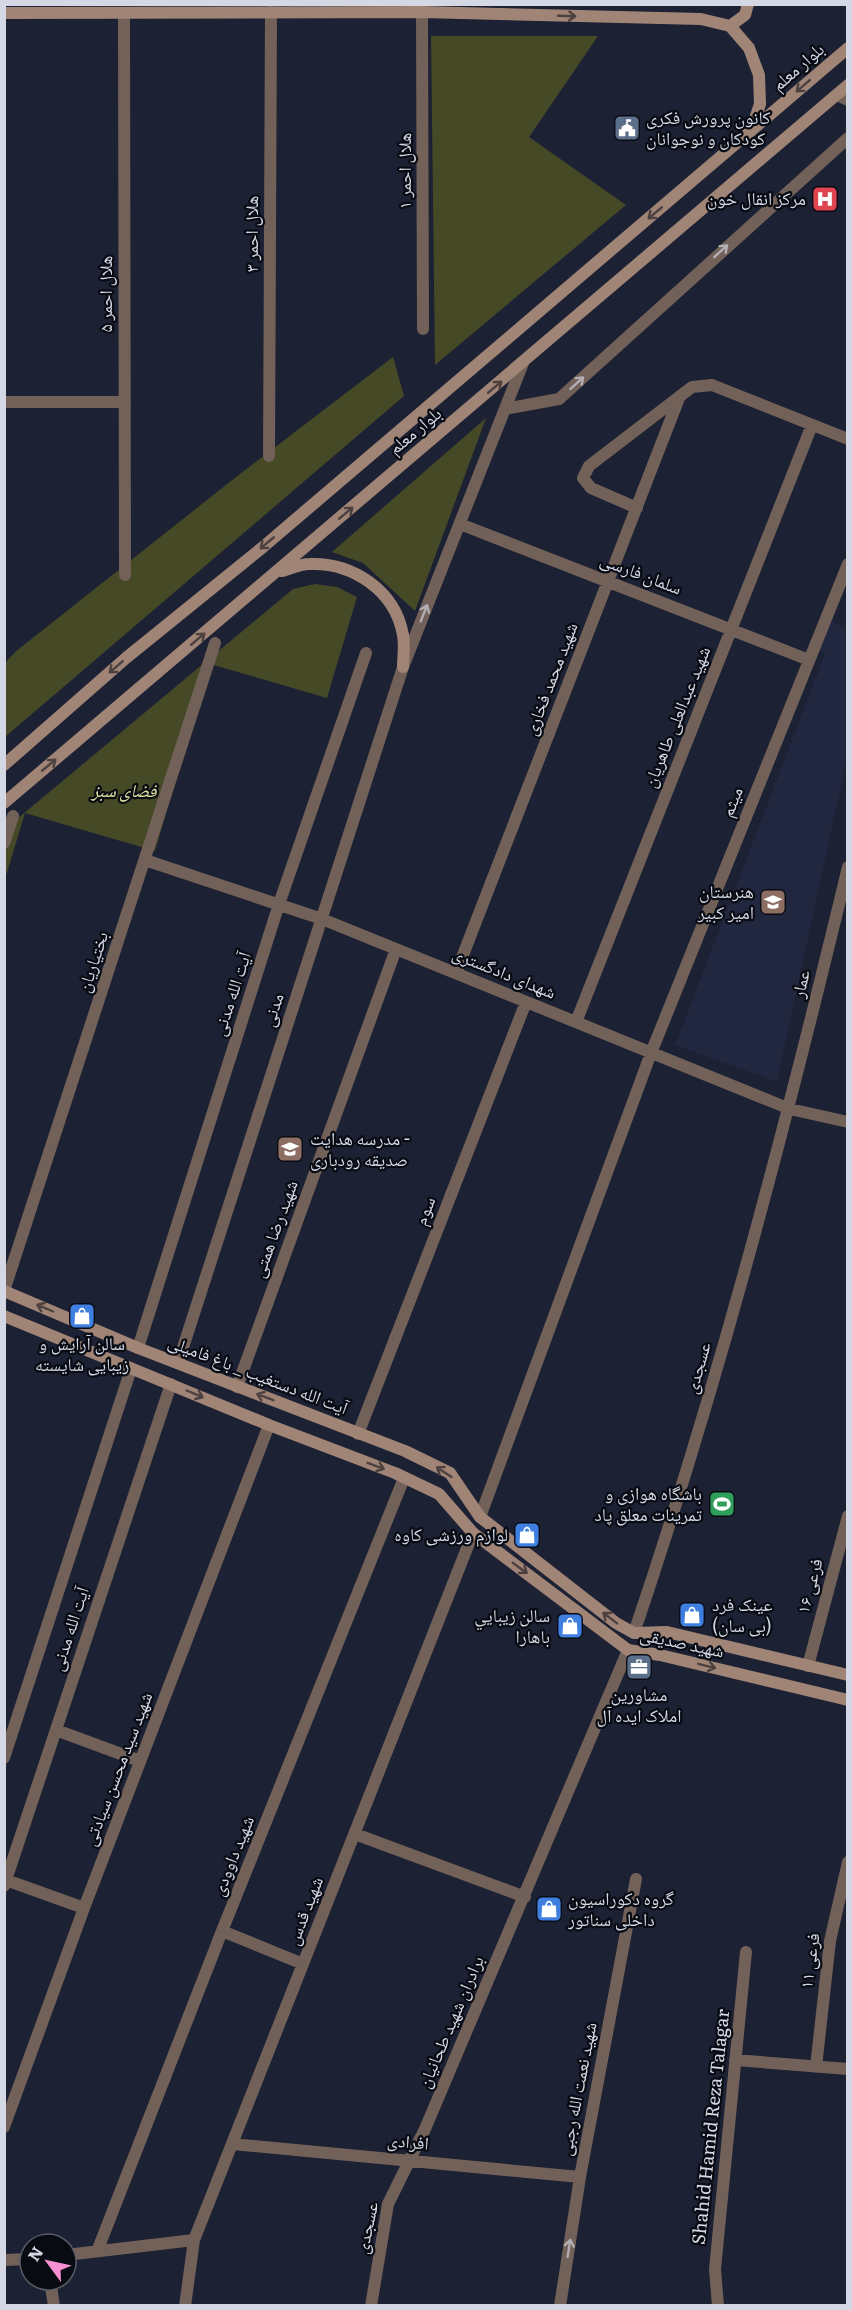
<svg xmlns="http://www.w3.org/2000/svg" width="852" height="2310" font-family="Literata,'Noto Naskh Arabic',serif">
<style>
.built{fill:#222740}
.green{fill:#454926}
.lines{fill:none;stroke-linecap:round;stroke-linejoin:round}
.street{stroke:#726158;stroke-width:12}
.secondary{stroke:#a08476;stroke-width:12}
.oneway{stroke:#4d4140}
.oneway2{stroke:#b2aeb4}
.labels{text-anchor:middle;stroke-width:4.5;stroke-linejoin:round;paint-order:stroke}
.street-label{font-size:18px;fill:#d4d8e5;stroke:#090b13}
.poi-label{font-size:18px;fill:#d4d8e5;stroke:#090b13;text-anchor:end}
.park-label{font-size:18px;font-style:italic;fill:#e1e8a3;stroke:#090b13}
</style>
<rect width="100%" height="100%" fill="#1c2133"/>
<path class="built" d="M821,617L847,629V758L777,1082L675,1045L825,654L809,645Z"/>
<path class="green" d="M431,36H598L529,137L626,205L435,365Z
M393,357L404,396L5,737V663L15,652L236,477Z
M486,418L415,611L363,563L332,552Z
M315,584L337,587L357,597L327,698L210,664L155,851L25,813L5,879V829L293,589Z"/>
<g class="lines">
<path class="street" d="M422,12L423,329
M124,13L125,575
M837,95L848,100
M4,402H125
M505,409L559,399L848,138
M269,456L271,12
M637,508L591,488L583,478L589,466L692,387L712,385L848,439
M460,524L809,660
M4,843L13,816
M145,860L322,919L790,1109L848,1122
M456,973L679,398
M576,1022L812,425
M4,1291L215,643
M138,1348L279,904L366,653
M178,1363L403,667L523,363
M237,1387L396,949
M358,1434L526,1002
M480,1517L651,1053L848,564
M634,1633C719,1382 786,1125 848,867
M808,1666L848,1516
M56,1730L140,1761
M4,1758L131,1369
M355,1834L525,1897
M6,1880L84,1908
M4,1886L171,1384
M222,1931L303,1964
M735,2060L848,2069
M816,2067L830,1941L848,1862
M4,2127L84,1908L269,1425
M232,2144L580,2177
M98,2249L222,1931L404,1478
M66,2255L194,2240
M4,2260L30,2259
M50,2280L54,2306
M185,2306L194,2240L473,1533
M371,2306L388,2204L425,2129L628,1650
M560,2306L580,2177L636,1879
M718,2306L715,2269L746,1952"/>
<path class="secondary" d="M4,13L422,12L701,19L730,26L749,48L759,75L760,104L751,131
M730,26L745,15L748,4
M282,571C290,569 300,564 309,564C352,562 395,590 403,635C405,645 403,657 403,667
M4,765L126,658L263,547L848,48
M4,803L848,85
M4,1291L138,1348L405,1451L450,1473L480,1517L616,1623L634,1633L667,1632L848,1675
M4,1316L269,1425L395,1473L439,1494L473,1533L628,1650L660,1655L848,1700"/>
</g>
<defs><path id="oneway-shaft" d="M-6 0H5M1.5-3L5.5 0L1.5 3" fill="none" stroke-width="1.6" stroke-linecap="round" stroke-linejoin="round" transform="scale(1.5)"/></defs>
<g class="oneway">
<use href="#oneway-shaft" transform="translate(567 16) rotate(2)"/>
<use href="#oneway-shaft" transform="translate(803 86) rotate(139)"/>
<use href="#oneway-shaft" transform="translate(655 213) rotate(140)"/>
<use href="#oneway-shaft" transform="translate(495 387) rotate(-40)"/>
<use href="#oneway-shaft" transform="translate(346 513) rotate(-40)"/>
<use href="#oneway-shaft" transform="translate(267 543) rotate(140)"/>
<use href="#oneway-shaft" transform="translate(198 639) rotate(-40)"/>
<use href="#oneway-shaft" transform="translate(116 667) rotate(139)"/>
<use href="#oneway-shaft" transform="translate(49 765) rotate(-40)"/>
<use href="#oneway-shaft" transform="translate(45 1308) rotate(-157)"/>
<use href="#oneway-shaft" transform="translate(195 1394) rotate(23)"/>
<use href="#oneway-shaft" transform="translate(265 1397) rotate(-159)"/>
<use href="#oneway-shaft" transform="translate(376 1466) rotate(21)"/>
<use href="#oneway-shaft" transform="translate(444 1472) rotate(-147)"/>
<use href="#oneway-shaft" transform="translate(520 1568) rotate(36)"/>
<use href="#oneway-shaft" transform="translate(610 1618) rotate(-143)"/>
<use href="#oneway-shaft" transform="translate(707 1666) rotate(14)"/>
</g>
<g class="oneway2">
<use href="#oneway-shaft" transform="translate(721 251) rotate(-42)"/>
<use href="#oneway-shaft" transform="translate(577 383) rotate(-42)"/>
<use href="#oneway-shaft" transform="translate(424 613) rotate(-68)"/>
<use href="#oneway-shaft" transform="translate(569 2248) rotate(-81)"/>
</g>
<defs>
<symbol id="civic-square" viewBox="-11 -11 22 22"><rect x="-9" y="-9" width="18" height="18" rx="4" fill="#5c6f8a" stroke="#090b13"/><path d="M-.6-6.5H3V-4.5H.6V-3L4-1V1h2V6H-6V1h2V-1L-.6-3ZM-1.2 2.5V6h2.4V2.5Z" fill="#fff"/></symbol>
<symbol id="hospital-square" viewBox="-11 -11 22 22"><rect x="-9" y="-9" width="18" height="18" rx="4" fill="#e0444e" stroke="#090b13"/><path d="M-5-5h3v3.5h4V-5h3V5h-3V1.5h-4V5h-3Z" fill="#fff"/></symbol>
<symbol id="school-square" viewBox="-11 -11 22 22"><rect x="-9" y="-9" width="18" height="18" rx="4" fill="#8d6e63" stroke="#090b13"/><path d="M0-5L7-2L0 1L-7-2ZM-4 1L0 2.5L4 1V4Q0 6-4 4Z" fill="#fff"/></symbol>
<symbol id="shop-square" viewBox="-11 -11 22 22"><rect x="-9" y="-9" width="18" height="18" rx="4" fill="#3f7fe0" stroke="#090b13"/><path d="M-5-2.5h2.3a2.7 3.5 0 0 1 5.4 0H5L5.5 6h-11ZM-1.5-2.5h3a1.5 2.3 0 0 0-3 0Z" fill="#fff"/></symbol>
<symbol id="stadium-square" viewBox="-11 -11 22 22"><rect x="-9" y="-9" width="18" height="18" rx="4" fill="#2e9e5b" stroke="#090b13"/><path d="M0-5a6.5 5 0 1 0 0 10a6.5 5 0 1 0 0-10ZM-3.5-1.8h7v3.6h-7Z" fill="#fff"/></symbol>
<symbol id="office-square" viewBox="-11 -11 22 22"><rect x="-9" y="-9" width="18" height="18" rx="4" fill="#5c6f8a" stroke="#090b13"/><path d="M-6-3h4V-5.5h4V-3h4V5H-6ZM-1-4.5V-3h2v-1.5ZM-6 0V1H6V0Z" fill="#fff"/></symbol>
</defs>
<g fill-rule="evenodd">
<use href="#civic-square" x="612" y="113" width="30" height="30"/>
<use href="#hospital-square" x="810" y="184" width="30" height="30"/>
<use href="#school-square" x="758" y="887" width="30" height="30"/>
<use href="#school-square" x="275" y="1134" width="30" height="30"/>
<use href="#shop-square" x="67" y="1301" width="30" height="30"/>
<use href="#stadium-square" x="707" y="1489" width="30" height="30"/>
<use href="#shop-square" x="512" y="1520" width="30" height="30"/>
<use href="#shop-square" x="677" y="1600" width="30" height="30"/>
<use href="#shop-square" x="555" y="1611" width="30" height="30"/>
<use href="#office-square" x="624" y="1652" width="30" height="30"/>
<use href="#shop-square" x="534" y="1894" width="30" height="30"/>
</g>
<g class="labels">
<g class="street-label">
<text transform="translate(798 67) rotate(-41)" y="6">بلوار معلم</text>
<text transform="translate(405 171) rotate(-90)" y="6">هلال احمر ۱</text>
<text transform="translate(252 234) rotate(-90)" y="6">هلال احمر ۳</text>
<text transform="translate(106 294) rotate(-90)" y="6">هلال احمر ۵</text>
<text transform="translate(415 431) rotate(-40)" y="6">بلوار معلم</text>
<text transform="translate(641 574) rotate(21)" y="6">سلمان فارسی</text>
<text transform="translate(551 679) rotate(-69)" y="6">شهید محمد فخاری</text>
<text transform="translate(677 717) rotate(-68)" y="6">شهید عبدالعلی طاهریان</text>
<text transform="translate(732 802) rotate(-68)" y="6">میثم</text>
<text transform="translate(93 962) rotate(-72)" y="6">بختیاریان</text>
<text transform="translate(504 973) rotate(22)" y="6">شهدای دادگستری</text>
<text transform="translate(801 984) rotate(-77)" y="6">عمار</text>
<text transform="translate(232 994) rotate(-72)" y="6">آیت الله مدنی</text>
<text transform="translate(273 1010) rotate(-72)" y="6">مدنی</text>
<text transform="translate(425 1211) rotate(-69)" y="6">سوم</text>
<text transform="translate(275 1229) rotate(-70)" y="6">شهید رضا همتی</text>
<text transform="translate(698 1368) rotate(-74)" y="6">عسجدی</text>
<text transform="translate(258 1375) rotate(21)" y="6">آیت الله دستغیب _ باغ فامیلی</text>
<text transform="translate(810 1586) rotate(-75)" y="6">فرعی ۱۶</text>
<text transform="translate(70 1629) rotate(-72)" y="6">آیت الله مدنی</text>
<text transform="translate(682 1643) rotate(12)" y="6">شهید صدیقی</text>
<text transform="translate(118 1769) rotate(-69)" y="6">شهید سید محسن سیادتی</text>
<text transform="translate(233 1856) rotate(-68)" y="6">شهید داوودی</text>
<text transform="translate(305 1911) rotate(-69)" y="6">شهید قدس</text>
<text transform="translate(810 1961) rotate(-82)" y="6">فرعی ۱۱</text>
<text transform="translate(451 2022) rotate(-67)" y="6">برادران شهید طحانیان</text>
<text transform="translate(578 2089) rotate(-79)" y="6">شهید نعمت الله رجبی</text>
<text transform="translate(711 2127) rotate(-84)" y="6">Shahid Hamid Reza Talagar</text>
<text transform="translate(408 2142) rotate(5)" y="6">افرادی</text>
<text transform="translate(367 2228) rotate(-78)" y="6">عسجدی</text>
</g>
<g class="poi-label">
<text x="646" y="124" text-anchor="start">کانون پرورش فکری<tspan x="646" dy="21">کودکان و نوجوانان</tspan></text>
<text x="806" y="205">مرکز انقال خون</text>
<text x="754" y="898">هنرستان<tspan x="754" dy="21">امیر کبیر</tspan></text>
<text x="310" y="1145" text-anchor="start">مدرسه هدایت -<tspan x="310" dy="21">صدیقه رودباری</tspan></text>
<text x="82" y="1350" text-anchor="middle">سالن آرایش و<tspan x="82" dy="21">زیبایی شایسته</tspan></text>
<text x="702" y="1500">باشگاه هوازی و<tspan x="702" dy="21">تمرینات معلق پاد</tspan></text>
<text x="508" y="1541">لوازم ورزشی کاوه</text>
<text x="712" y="1611" text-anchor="start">عینک فرد<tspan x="712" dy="21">(بی سان)</tspan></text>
<text x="550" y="1622">سالن زيبايي<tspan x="550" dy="21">باهارا</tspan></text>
<text x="639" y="1701" text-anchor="middle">مشاورین<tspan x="639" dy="21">املاک ایده آل</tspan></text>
<text x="568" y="1905" text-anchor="start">گروه دکوراسیون<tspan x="568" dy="21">داخلی سناتور</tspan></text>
</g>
<g class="park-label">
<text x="124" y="797">فضای سبز</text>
</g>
</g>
<rect width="852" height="2310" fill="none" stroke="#d4d8e5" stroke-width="12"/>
<g transform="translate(48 2262) rotate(303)"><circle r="28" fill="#090b13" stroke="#5a5d67" stroke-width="1.5"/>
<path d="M0-4.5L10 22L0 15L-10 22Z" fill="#f690d0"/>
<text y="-9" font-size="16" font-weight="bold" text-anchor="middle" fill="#d4d8e5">N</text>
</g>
</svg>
